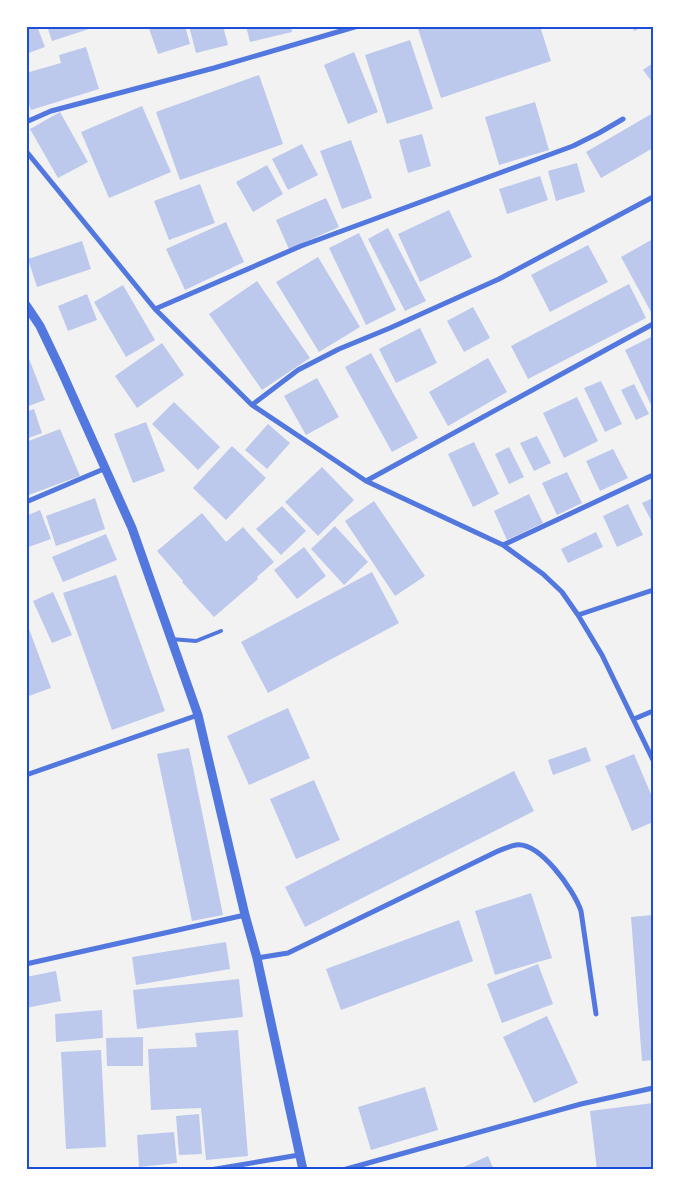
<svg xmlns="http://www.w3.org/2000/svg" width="679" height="1196" font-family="'Work Sans',sans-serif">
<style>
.building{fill:#bdc9ec}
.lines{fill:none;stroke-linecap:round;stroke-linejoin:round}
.service{stroke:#5277de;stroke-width:4}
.minor{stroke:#5277de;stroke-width:5}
.tertiary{stroke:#5277de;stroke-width:9}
.neatline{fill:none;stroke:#1d4ed8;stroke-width:2}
</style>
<rect width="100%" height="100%" fill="#f2f2f2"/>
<path class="building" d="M26,26H37L45,47L26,54Z
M47,26H95V27L52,41Z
M148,26H185L190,44L158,54Z
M189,26H223L228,45L196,53Z
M246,26H291L292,32L250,42Z
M417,26H540L551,61L441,98Z
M632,26H645L634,31Z
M410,40L433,109L387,124L365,55Z
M86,47L99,89L31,110L26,96V73L61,63L59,55Z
M354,52L378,112L348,124L324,65Z
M653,63V83L643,70Z
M259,75L283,144L180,180L156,112Z
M535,102L549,150L499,165L485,117Z
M142,106L171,172L109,198L81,132Z
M60,112L88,162L58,178L30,129Z
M653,113V148L601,178L586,152Z
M422,134L431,166L408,173L399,140Z
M351,140L372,198L342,209L320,151Z
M302,144L318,175L288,190L272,159Z
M577,163L585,192L556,201L548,171Z
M267,165L283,194L253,212L236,182Z
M540,176L548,200L507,214L499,189Z
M200,184L215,223L169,240L154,201Z
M326,198L339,227L289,249L276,220Z
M449,210L472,257L420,282L398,234Z
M226,222L244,262L185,290L166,249Z
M388,228L426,301L405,311L368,239Z
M359,233L396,310L366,325L329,248Z
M651,240L653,243V311L651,312L621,257Z
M82,241L91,269L37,287L28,259Z
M588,245L608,282L550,312L531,275Z
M318,257L360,327L319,352L276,282Z
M257,281L310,358L262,390L209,314Z
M629,284L646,318L528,379L511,346Z
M123,285L155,340L126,357L94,302Z
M87,294L97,320L68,331L58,306Z
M473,307L490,338L464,352L447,321Z
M420,328L437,363L396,383L379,349Z
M651,337L653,342V409L625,350Z
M162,343L184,375L137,408L115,376Z
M26,351L45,400L26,407Z
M371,353L418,438L392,452L345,367Z
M488,358L507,392L448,426L429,392Z
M317,378L339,417L306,435L284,396Z
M601,381L622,424L605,432L584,388Z
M634,384L649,414L636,420L621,390Z
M577,397L598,441L564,458L543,413Z
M174,402L220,447L198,470L152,424Z
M34,409L42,433L26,439V412Z
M146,422L165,471L133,483L114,434Z
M268,424L290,443L267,469L245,450Z
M60,429L80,476L26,496V442Z
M537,436L551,463L534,471L520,443Z
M474,442L499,494L473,507L448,454Z
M232,446L266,478L226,520L193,488Z
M509,447L524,477L509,484L495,454Z
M613,449L628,478L600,491L586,461Z
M322,467L354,500L318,536L285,502Z
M567,472L582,503L557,515L542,483Z
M529,494L543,523L507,540L494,511Z
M95,498L105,529L56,546L46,516Z
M653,498V524L642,503Z
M374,501L425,576L395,596L345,521Z
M628,504L643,535L617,547L603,516Z
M282,506L306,531L281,555L256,529Z
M40,510L51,539L26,548V516Z
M202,513L226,542L243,527L274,562L257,577L258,579L214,617L182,582L183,581L157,551Z
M335,526L368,562L344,585L311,549Z
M596,532L603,547L568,563L561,549Z
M106,534L117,560L63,582L52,557Z
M304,547L326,576L297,599L274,570Z
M372,572L399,623L268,693L241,642Z
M116,575L165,711L112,730L63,593Z
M53,592L72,635L52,643L33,601Z
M26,621L51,688L26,697Z
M288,708L310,758L249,785L227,736Z
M586,747L591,761L553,775L548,760Z
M189,748L223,915L192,921L157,754Z
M634,754L653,799V822L632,831L605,766Z
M514,771L534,811L305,927L285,887Z
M314,780L340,840L296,859L270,799Z
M531,893L552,958L495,975L475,911Z
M653,915V1060L642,1061L631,917Z
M459,920L473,961L341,1010L326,969Z
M226,942L230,969L136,985L132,957Z
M538,964L553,1004L502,1023L487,984Z
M56,971L61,1001L26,1008V977Z
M239,979L243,1017L137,1029L133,990Z
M102,1010L103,1038L56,1042L55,1014Z
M547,1016L578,1083L534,1103L503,1037Z
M238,1030L248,1156L206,1160L201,1108L151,1110L148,1049L197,1047L195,1033Z
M143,1037V1066H107L106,1038Z
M101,1050L106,1147L66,1149L61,1052Z
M425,1087L438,1130L371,1150L358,1107Z
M653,1103V1170H597L590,1111Z
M199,1114L202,1154L179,1155L176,1116Z
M174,1132L177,1163L139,1167L137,1135Z
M488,1156L494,1170H457Z"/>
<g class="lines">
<path class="service" d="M171,639L196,641L221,631"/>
<path class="minor" d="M26,122L51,111L214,68L358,26
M26,151L155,309L252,405L366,481L503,545L543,574L562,592L578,615L602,655L653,760
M155,309L301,246L573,146L599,133L623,119
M252,405L298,370L339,349L390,328L499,279L653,197
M366,481L653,324
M26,502L106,468
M503,545L653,475
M578,615L653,590
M634,719L653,711
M26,775L198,715
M257,958L288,953L498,851C503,849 510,846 516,845C540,842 574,890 581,911L596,1014
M26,964L245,915
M210,1170L299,1155
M343,1170L581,1104L653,1088"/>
<path class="tertiary" d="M26,305L40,326L61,370L132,528L198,715L245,915L257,958L303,1170"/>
</g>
<rect width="679" height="1196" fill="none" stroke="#ffffff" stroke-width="55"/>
<rect x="28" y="28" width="624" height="1140" class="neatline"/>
</svg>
